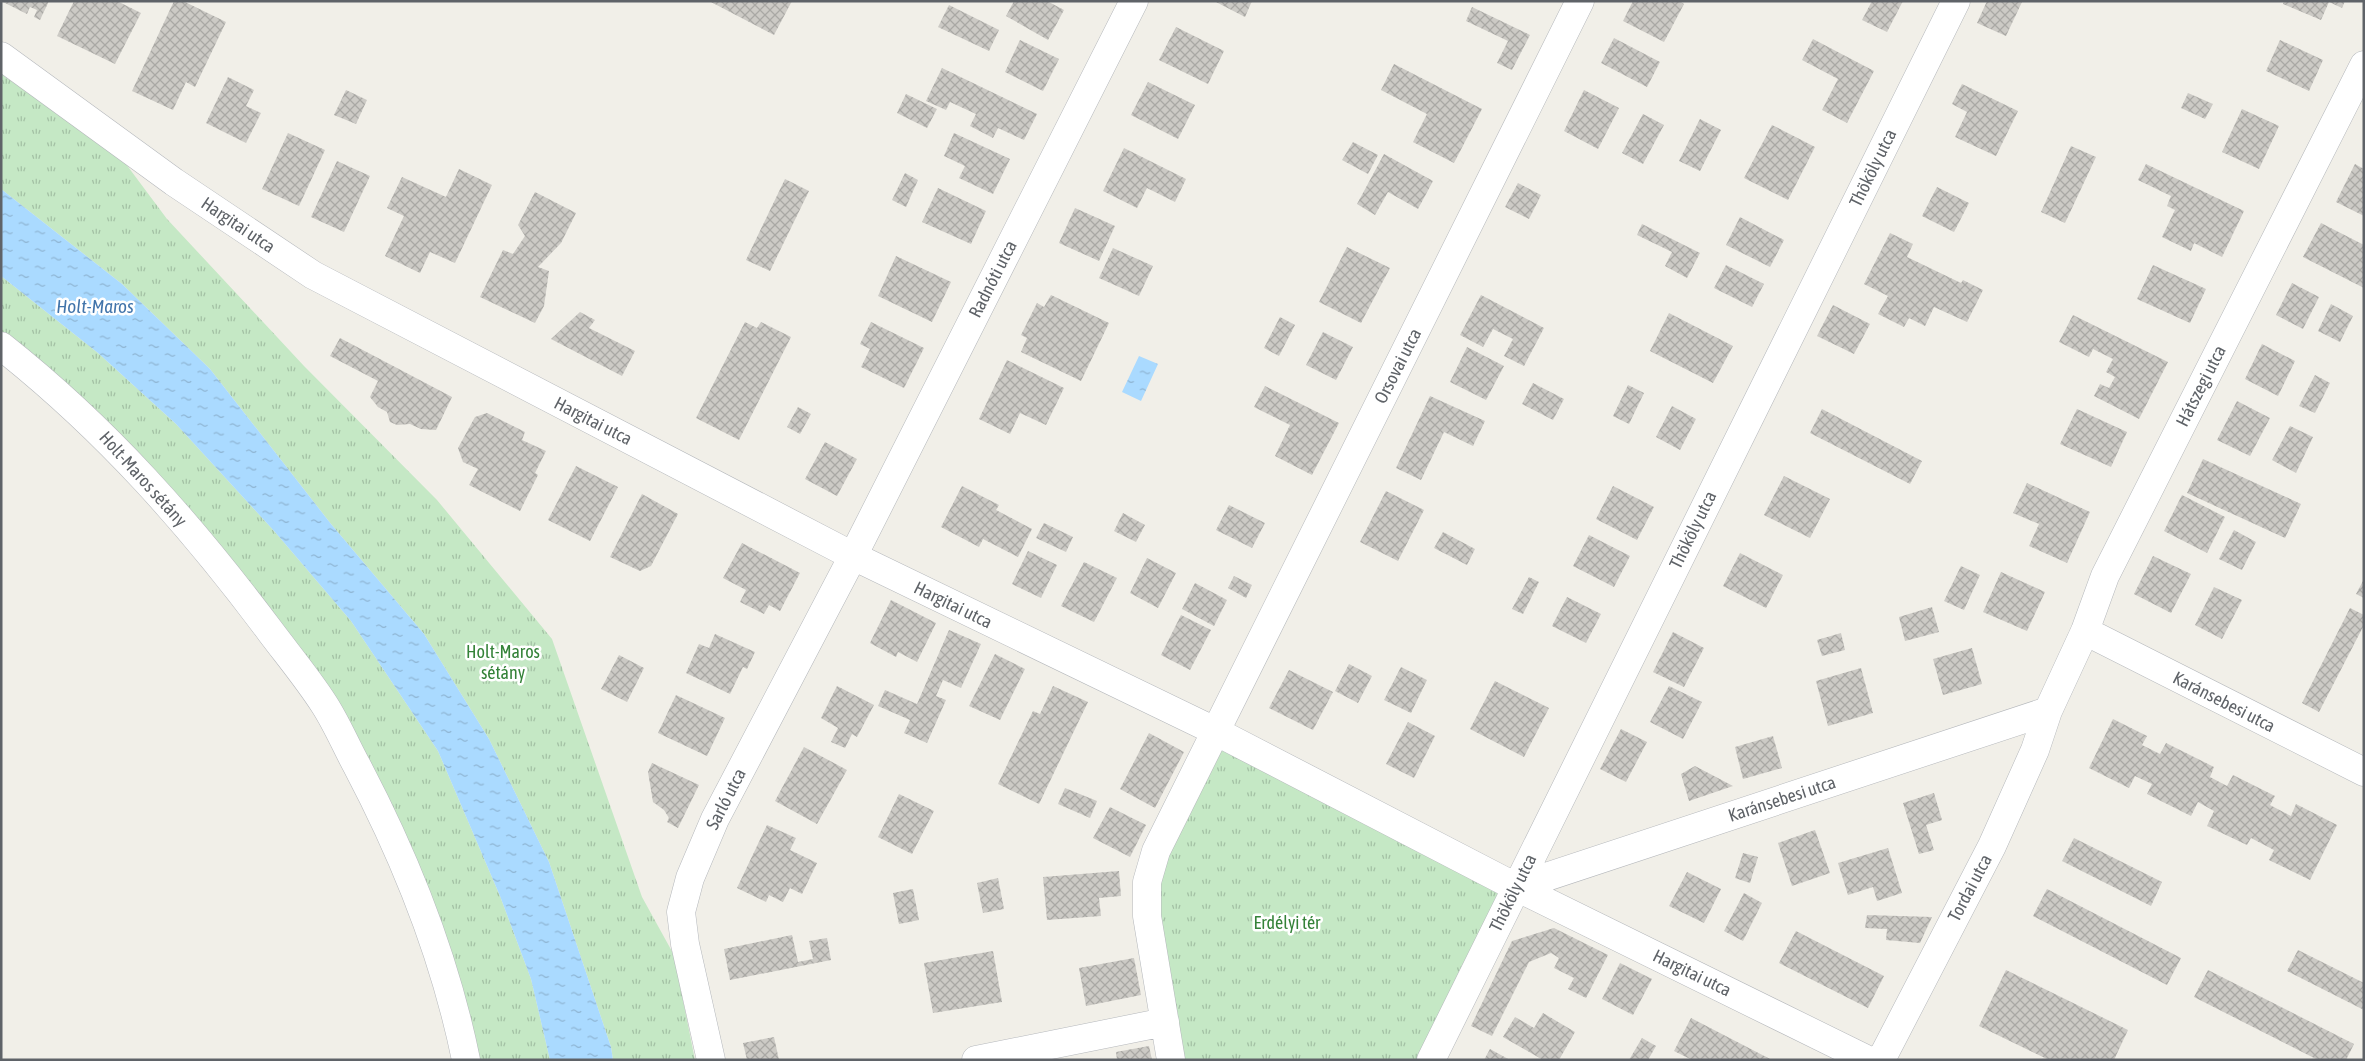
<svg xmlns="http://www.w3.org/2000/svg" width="2365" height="1061" font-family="'Asap Condensed',sans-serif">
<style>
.park{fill:url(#park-tufts)}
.water{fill:url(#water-ripples)}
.building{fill:url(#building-cross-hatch)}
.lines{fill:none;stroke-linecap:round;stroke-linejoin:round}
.minor-casing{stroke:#b5b8bc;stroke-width:29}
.minor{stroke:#fff;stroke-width:28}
.labels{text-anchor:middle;stroke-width:5;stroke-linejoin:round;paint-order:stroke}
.street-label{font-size:18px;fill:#5f6368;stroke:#fff}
.park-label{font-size:18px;fill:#348238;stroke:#fff}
.water-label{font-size:19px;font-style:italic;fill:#4174aa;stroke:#fff}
</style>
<defs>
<pattern id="park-tufts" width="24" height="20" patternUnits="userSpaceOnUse" patternTransform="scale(1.25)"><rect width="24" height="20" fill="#c5e8c5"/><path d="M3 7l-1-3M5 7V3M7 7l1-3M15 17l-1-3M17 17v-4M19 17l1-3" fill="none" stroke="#a3c0a4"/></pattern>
<pattern id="water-ripples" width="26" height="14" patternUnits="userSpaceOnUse" patternTransform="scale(1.25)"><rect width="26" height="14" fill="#aadaff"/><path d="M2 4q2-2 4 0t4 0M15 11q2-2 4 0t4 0" fill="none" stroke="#8eb4d2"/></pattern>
<pattern id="building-cross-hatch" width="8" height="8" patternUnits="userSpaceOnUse" patternTransform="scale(1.25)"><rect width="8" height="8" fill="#cccac5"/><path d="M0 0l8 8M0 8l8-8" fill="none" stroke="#a9a8a4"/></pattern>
</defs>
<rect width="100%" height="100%" fill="#f1efe8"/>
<path class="park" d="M1,74L120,156L167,219L304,366L437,500L552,639L642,897L674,955L695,1060H613L611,1047L549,862L489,739L424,634L331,524L210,369L122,284L1,189Z
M1,276L98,353L176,424L275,532L351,621L438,751L500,896L531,979L550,1060H466L386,821L243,595L1,346Z
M1215,731L1516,887L1431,1060H1171L1147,882Z"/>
<path class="water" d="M1,189L122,284L210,369L331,524L424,634L489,739L549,862L611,1047L613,1060H550L531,979L500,896L438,751L351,621L275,532L176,424L98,353L1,276Z
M1139,356L1158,364L1141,401L1122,392Z"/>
<path class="building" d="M1,1H49L40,20L34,17L37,10L30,7L27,14Z
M74,1H117L141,13L115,64L57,36Z
M174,1H183L226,22L195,87L186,82L173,110L132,91Z
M709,1H792L774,35Z
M1014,1H1047L1064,10L1048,40L1006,16Z
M1214,1H1252L1245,17Z
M1633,1H1679L1684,4L1664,42L1623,21Z
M1872,1H1903L1887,32L1862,20Z
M1987,1L2022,2L2006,36L1977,23Z
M2284,1H2345L2342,8L2329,2L2321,20L2283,4Z
M949,5L999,30L989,51L938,27Z
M1472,7L1530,35L1512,70L1497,63L1508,41L1466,21Z
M1176,27L1224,51L1208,84L1159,60Z
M1614,38L1660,62L1647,87L1601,63Z
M1813,39L1874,71L1847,123L1822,110L1838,79L1802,60Z
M1020,40L1059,59L1043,91L1005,72Z
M2280,40L2323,60L2309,91L2266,71Z
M1394,64L1482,109L1454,163L1413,142L1427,114L1381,90Z
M942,68L1037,114L1024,140L998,128L993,138L970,126L976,114L950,102L946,110L926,101Z
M228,77L254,90L246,106L261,113L246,143L206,123Z
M1148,82L1195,105L1178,139L1131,115Z
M1962,84L2018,111L1996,156L1955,137L1967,112L1952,104Z
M346,90L367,100L356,124L334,115Z
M1584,90L1619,108L1598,149L1564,131Z
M2188,93L2213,104L2205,119L2181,108Z
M906,94L937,109L927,128L897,113Z
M2242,109L2279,126L2259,169L2222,152Z
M1643,114L1664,125L1643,164L1622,153Z
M1700,119L1721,130L1700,171L1679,161Z
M1772,125L1815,147L1788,200L1744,178Z
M288,133L325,150L299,206L262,189Z
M954,133L1010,159L993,194L959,178L965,166L944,156Z
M1353,142L1378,155L1368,174L1342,160Z
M2071,146L2096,157L2065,223L2041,212Z
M1124,148L1186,179L1175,202L1147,188L1137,208L1103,191Z
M1384,154L1433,181L1418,209L1388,192L1375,215L1357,204Z
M337,161L370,176L344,232L311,217Z
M2146,164L2244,211L2222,257L2194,243L2191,251L2162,237L2175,210L2167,206L2171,196L2138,180Z
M2355,164L2364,169V216L2336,202Z
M459,169L492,185L455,263L430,252L420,273L385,256L404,216L387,208L402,177L446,197Z
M905,173L918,180L906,207L892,200Z
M785,179L809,191L770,271L746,260Z
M1518,183L1541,195L1529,219L1505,207Z
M1937,187L1969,203L1954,232L1922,216Z
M938,188L986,211L971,244L922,222Z
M535,192L576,213L561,243L538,267L549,271L544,306L535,323L480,297L503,250L513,254L525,236L518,225Z
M1075,208L1115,226L1099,261L1059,243Z
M1740,217L1784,240L1770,267L1726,245Z
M2321,223L2364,245V288L2303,257Z
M1642,224L1700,253L1687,278L1665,266L1672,252L1637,235Z
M1890,233L1913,244L1907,257L1961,283L1963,280L1983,290L1967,322L1934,307L1925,326L1909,318L1904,327L1878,314L1888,296L1864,284Z
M1347,247L1390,268L1361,323L1319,302Z
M1113,248L1153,266L1139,296L1099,278Z
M896,256L951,282L932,322L878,296Z
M1726,265L1764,284L1752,307L1714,288Z
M2153,265L2206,289L2190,323L2137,299Z
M2292,283L2319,297L2303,329L2276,315Z
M1051,295L1109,323L1081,381L1021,352L1027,338L1021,335L1037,303L1044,307Z
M1481,295L1544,328L1524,366L1504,356L1513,339L1493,329L1483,347L1460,335Z
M2331,304L2353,316L2340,342L2318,331Z
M1833,305L1870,324L1854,354L1817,336Z
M580,312L595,320L589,328L635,351L622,376L551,339Z
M1669,313L1733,346L1713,383L1650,351Z
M2073,315L2168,362L2139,419L2094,396L2100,384L2109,388L2115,377L2106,372L2113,359L2093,349L2089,357L2059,342Z
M1280,317L1295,325L1279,356L1264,348Z
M745,322L757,328L761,322L791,337L739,440L696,418Z
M871,322L924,348L904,388L861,367L870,349L860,344Z
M1323,332L1353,347L1336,380L1306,365Z
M340,338L452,397L436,430L421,429L410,424L397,425L390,422L387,412L378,407L370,397L378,381L330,356Z
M2262,344L2295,361L2278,396L2245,379Z
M1467,347L1504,366L1486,400L1450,382Z
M1007,360L1064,388L1046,425L1020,413L1010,434L979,419Z
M2315,375L2330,383L2315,413L2299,406Z
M1533,383L1564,399L1553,420L1522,404Z
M1628,385L1644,393L1629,424L1613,416Z
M1265,386L1339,423L1312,475L1275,456L1290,425L1254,407Z
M1430,396L1485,421L1473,446L1444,432L1421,480L1396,468Z
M2237,401L2270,418L2250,456L2217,440Z
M1672,406L1696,419L1680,450L1656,437Z
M798,407L811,414L800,434L787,427Z
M1822,409L1922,461L1910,484L1810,433Z
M2077,409L2127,432L2111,467L2060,444Z
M487,413L525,432L522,440L546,451L535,473L538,475L520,511L469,485L478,469L463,462L458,448L475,417Z
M2290,426L2313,437L2296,473L2272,460Z
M825,442L857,459L837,496L805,479Z
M2203,459L2301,504L2285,538L2187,493Z
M576,466L618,487L590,541L548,520Z
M1784,476L1830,499L1810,538L1764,515Z
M2027,483L2090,512L2067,563L2029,546L2039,524L2013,513Z
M962,486L999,505L996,510L1032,529L1018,557L983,539L979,547L941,527Z
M1613,486L1654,507L1637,540L1596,519Z
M1386,491L1424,510L1398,561L1360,542Z
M642,494L678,514L651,566L640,571L610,557Z
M2182,495L2225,517L2207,553L2164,531Z
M1229,505L1265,523L1252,548L1216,530Z
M1123,513L1145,525L1136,542L1114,531Z
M1044,523L1073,537L1066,552L1036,538Z
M2234,530L2256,542L2242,570L2219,559Z
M1443,532L1475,549L1467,565L1434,548Z
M1589,535L1630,556L1614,587L1573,566Z
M742,543L800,573L780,611L769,605L764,614L740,602L746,590L723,578Z
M1028,551L1057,565L1041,598L1012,584Z
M1740,553L1783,575L1766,608L1723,586Z
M2153,556L2191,574L2171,613L2134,594Z
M1147,558L1176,573L1158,608L1130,593Z
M1084,562L1117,578L1094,622L1061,606Z
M1961,566L1980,575L1964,610L1944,601Z
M2001,572L2045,592L2027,631L1983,612Z
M1234,576L1252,585L1246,598L1228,588Z
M1529,577L1539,582L1523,614L1512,609Z
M2364,579V598L2356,594Z
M1195,583L1227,600L1214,626L1182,609Z
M2214,587L2242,600L2222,639L2195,625Z
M1567,597L1601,614L1586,643L1552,626Z
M891,600L936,623L917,662L898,652L896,657L870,643Z
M1932,607L1939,632L1905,641L1899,617Z
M2350,608L2364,615V625L2319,712L2302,703Z
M1181,615L1211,630L1190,670L1161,655Z
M949,630L981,644L961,688L943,680L936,696L946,700L927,743L904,733L910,720L878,706L885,690L917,704Z
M1673,632L1704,648L1684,687L1653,672Z
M1841,633L1845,650L1822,656L1817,640Z
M715,634L755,652L747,669L743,667L730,694L686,673L699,644L709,648Z
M1972,648L1982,684L1943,695L1933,659Z
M995,654L1025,669L1000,720L969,706Z
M619,655L644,668L627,702L601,689Z
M1349,664L1372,676L1358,703L1335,691Z
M1401,667L1427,680L1411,713L1384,700Z
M1861,668L1873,713L1828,726L1816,681Z
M1289,670L1333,692L1313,730L1269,708Z
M1495,681L1549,708L1524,757L1470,729Z
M837,686L874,705L857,737L852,734L845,748L831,742L838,728L821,718Z
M1053,686L1088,702L1039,804L998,784L1033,711L1040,714Z
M1669,686L1702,702L1683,739L1650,722Z
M676,695L725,718L707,756L658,733Z
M2113,719L2147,736L2142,745L2160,754L2166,743L2214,767L2210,777L2227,786L2233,775L2275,796L2270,805L2291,816L2296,804L2337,825L2310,880L2269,860L2274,850L2251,838L2247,845L2207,826L2214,811L2198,802L2191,816L2147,794L2152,784L2135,776L2129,788L2089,768Z
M1408,722L1435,736L1414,778L1386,764Z
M1621,729L1647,742L1626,782L1600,769Z
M1149,733L1184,752L1155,808L1120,789Z
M1773,736L1782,768L1743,779L1735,747Z
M804,747L847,770L817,824L775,801Z
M652,763L699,785L678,828L667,822L669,818L664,810L653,802L648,772Z
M1695,766L1733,786L1689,801L1681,774Z
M1065,788L1097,801L1090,818L1058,804Z
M1934,793L1942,820L1926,825L1934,850L1919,854L1903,803Z
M899,794L934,811L912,854L878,837Z
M1110,807L1146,825L1130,857L1093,838Z
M767,825L796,838L790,850L817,863L802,894L790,888L783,902L769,895L766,902L737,888Z
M1815,830L1830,873L1792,886L1778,843Z
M2074,838L2162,882L2151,906L2062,861Z
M1888,848L1902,893L1877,901L1873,887L1848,895L1838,863Z
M1743,853L1758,857L1750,883L1735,878Z
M1119,871L1121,896L1099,898L1101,916L1047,920L1043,877Z
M1687,872L1721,889L1704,923L1669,906Z
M998,878L1004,909L983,913L977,883Z
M913,889L919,920L899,924L893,893Z
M2047,889L2181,958L2167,985L2033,916Z
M1744,893L1762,903L1743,941L1724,931Z
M1867,915L1932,917L1920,943L1886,940L1887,929L1865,928Z
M1554,928L1608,955L1586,998L1568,989L1574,978L1554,968L1559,958L1551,953L1529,962L1492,1036L1471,1026L1512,941Z
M1796,931L1884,976L1868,1008L1779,963Z
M792,935L798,962L813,959L809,941L827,938L831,960L730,980L724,949Z
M2298,950L2364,983V1010L2287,971Z
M993,951L1002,1002L933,1013L924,963Z
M1134,958L1141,995L1086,1006L1079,968Z
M1620,963L1652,979L1633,1015L1602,999Z
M2006,970L2128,1030L2114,1060H2049L1979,1026Z
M2208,970L2354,1044L2346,1060H2318L2194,997Z
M1543,1013L1575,1032L1559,1060H1543L1503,1037L1515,1017L1534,1028Z
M1691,1018L1772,1060H1692L1674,1051Z
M774,1037L779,1060H747L743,1043Z
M1642,1038L1656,1046L1648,1060H1629Z
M1149,1046L1152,1060H1117L1116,1052Z
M1490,1049L1510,1060H1484Z"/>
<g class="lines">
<defs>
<path id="minor" d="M1,56L174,182L313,275L853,556L1215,731L1516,887L1868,1060
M1,346C106,429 190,524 270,631C288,655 308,679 324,704C337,724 346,746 357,766C406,859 445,957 466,1060
M2085,631L2364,772
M1516,887L2048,711
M711,1060L685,944L681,912L690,878L715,819L853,556L1134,1
M976,1060L1165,1022
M1171,1060L1147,916V882L1156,851L1580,1
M1431,1060L1956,1
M1881,1060L1992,846L2035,750L2048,711L2085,631L2105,576L2364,65"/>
</defs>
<use href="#minor" class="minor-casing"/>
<use href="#minor" class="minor"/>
</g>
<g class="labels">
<g class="street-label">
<text transform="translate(1873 168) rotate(-64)" y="6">Thököly utca</text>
<text transform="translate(238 225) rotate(34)" y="6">Hargitai utca</text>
<text transform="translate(993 279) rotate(-63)" y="6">Radnóti utca</text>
<text transform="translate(1398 366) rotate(-63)" y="6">Orsovai utca</text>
<text transform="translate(2201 386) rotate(-63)" y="6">Hátszegi utca</text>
<text transform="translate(593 421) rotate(27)" y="6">Hargitai utca</text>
<text transform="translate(143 479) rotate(48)" y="6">Holt-Maros sétány</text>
<text transform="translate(1693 530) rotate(-64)" y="6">Thököly utca</text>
<text transform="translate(953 605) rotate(26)" y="6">Hargitai utca</text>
<text transform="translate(2224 702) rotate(27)" y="6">Karánsebesi utca</text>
<text transform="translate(726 799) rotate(-63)" y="6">Sarló utca</text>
<text transform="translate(1782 799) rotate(-18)" y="6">Karánsebesi utca</text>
<text transform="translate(1970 888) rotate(-62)" y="6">Tordai utca</text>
<text transform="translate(1513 893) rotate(-64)" y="6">Thököly utca</text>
<text transform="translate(1692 973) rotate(26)" y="6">Hargitai utca</text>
</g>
<g class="park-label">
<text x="503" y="658">Holt-Maros<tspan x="503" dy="21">sétány</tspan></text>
<text x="1287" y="929">Erdélyi tér</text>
</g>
<g class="water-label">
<text x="95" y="313">Holt-Maros</text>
</g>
</g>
<rect width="2365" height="1061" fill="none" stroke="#5f6368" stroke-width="5"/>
</svg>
